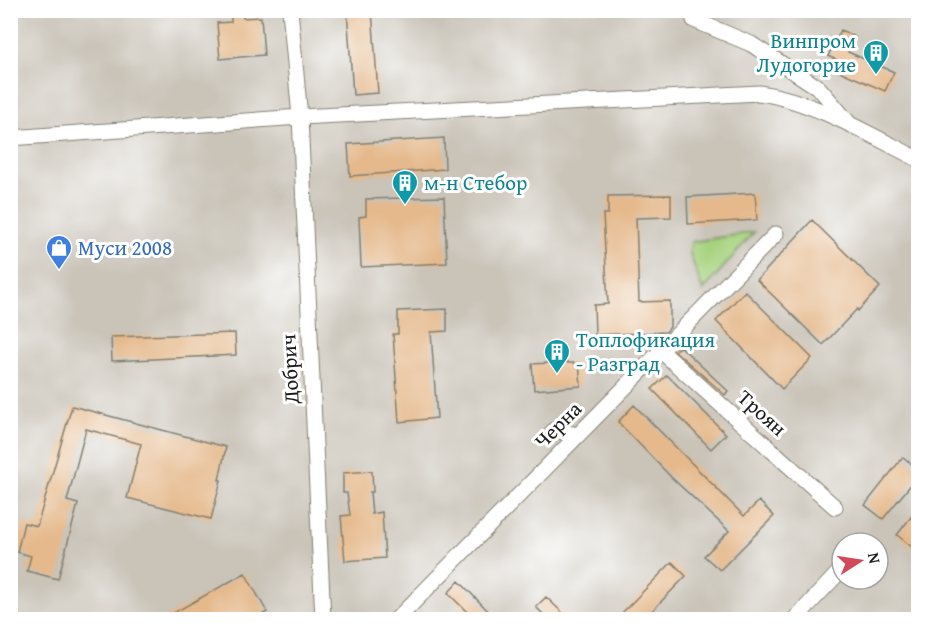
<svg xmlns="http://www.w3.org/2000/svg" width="929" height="630" font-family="'Gentium Book Plus',serif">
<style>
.industrial{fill:#c9c3b8;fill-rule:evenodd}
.green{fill:#a6d17d;stroke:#61764c;stroke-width:1.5}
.building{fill:#e5b98c}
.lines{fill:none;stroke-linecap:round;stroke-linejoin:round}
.minor-casing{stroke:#848070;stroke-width:17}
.minor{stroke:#fff;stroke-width:15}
.labels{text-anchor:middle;stroke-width:6;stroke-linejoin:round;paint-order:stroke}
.culture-label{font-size:21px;fill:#0d838f;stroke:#fff;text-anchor:start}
.shop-label{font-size:21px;fill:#366cbe;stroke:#fff;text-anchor:start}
.street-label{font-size:21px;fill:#1c1c1c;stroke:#fff}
</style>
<rect width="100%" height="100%" fill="#fff"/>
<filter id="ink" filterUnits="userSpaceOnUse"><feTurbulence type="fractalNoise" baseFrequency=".0167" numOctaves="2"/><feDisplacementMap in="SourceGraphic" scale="12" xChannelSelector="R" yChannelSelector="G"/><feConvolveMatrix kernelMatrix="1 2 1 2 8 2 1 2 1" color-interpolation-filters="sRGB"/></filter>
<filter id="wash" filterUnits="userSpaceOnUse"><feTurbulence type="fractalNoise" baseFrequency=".008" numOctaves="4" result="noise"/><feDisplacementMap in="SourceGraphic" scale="24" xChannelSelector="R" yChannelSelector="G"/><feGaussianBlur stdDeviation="1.35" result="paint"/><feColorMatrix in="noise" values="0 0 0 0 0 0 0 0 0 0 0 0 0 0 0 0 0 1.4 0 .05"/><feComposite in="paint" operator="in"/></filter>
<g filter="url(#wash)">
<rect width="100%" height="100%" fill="#ebe3c3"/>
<path class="industrial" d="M10,11H918V619H11ZM842,543H878V579H842Z"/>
<path class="green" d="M754,232L703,291L690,254L691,242Z"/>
<g id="blocks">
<path class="building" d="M231,10H243V18L261,17L264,55L220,59L217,23L231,22Z
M347,10H372L378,93L353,95Z
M841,30L855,37L848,52L894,72L885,91L832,68L837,60L828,56Z
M444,138L445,169L350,176L348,144Z
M755,193L757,220L688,224L687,197Z
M671,195V217L636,218L639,302L670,301V327L666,332L595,335L594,305L608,304L603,214H608V196Z
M444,197L447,263L361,267L359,217L366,216V199Z
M812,220L880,287L858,311L857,309L823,345L757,280Z
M745,291L812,358L782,389L716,321Z
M447,309V331L431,332L437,418L399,422L393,334H398V311Z
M235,333L236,355L112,361L111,337Z
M680,346L728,391L725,395L675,351Z
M568,362V363H579L581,386L534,390L532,364Z
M667,375L726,434L711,449L652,389Z
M634,405L744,516L759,501L774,516L720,570L704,556L729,531L672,478L618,422Z
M72,406L226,447L219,480H221L211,519L127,498L141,444L86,429L67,501L78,504L58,579L27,571L31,556L17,552L24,523L37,526Z
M903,457L918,469V476L883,519L865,505Z
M372,471L373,492H370L372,514L382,512L385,558L345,561L341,516L350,515L347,493H343V473Z
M918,508V552L897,535Z
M672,562L686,576L643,620H615Z
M245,573L267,612L253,620H161Z
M459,581L497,620H475L448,593Z
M546,597L570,620H549L536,607Z"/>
</g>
</g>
<g filter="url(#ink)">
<use href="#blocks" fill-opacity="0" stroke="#848070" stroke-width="1.5"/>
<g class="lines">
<defs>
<path id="minor" d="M694,20L751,44L819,88L848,122
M10,138L300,117L290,10
M661,351L835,507
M551,434L554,430L578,435
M323,620L300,117L759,93C812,100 870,135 918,159
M396,620L776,234
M794,620L842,569"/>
</defs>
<use href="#minor" class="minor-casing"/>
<use href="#minor" class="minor"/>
</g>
</g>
<defs>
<symbol id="building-pin" viewBox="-11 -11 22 30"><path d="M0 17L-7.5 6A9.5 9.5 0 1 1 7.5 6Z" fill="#0f9aa8" stroke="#fff"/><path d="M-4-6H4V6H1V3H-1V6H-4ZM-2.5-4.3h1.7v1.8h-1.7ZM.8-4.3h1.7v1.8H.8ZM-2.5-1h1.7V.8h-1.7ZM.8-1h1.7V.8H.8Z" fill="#fff"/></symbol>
<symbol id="shop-pin" viewBox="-11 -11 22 30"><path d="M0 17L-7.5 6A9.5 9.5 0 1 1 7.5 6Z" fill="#3f7fe0" stroke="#fff"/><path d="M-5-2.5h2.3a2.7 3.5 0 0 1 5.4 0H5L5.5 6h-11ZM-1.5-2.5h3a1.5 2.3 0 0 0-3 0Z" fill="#fff"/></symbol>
</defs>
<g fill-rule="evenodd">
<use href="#building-pin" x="861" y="38" width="30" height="40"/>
<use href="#building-pin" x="390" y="168" width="30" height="40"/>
<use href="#shop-pin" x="44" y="233" width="30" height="40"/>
<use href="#building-pin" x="542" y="337" width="30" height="40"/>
</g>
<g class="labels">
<g class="culture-label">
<text x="856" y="48" text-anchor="end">Винпром<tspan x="856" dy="24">Лудогорие</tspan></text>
<text x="424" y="190">м-н Стебор</text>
<text x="576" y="347">Топлофикация<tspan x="576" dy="24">- Разград</tspan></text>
</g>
<g class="shop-label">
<text x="78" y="255">Муси 2008</text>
</g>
<g class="street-label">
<text transform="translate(290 369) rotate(-93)" y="7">Добрич</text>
<text transform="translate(762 413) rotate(42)" y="7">Троян</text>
<text transform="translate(558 425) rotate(-45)" y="7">Черна</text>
</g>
</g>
<rect width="929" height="630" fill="none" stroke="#fff" stroke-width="36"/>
<g transform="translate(860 561) rotate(78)"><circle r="28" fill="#ffffff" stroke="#a4a4a4" stroke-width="1.5"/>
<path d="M0-4.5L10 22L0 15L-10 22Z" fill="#d1495b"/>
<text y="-9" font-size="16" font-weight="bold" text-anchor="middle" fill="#1c1c1c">N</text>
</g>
</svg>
